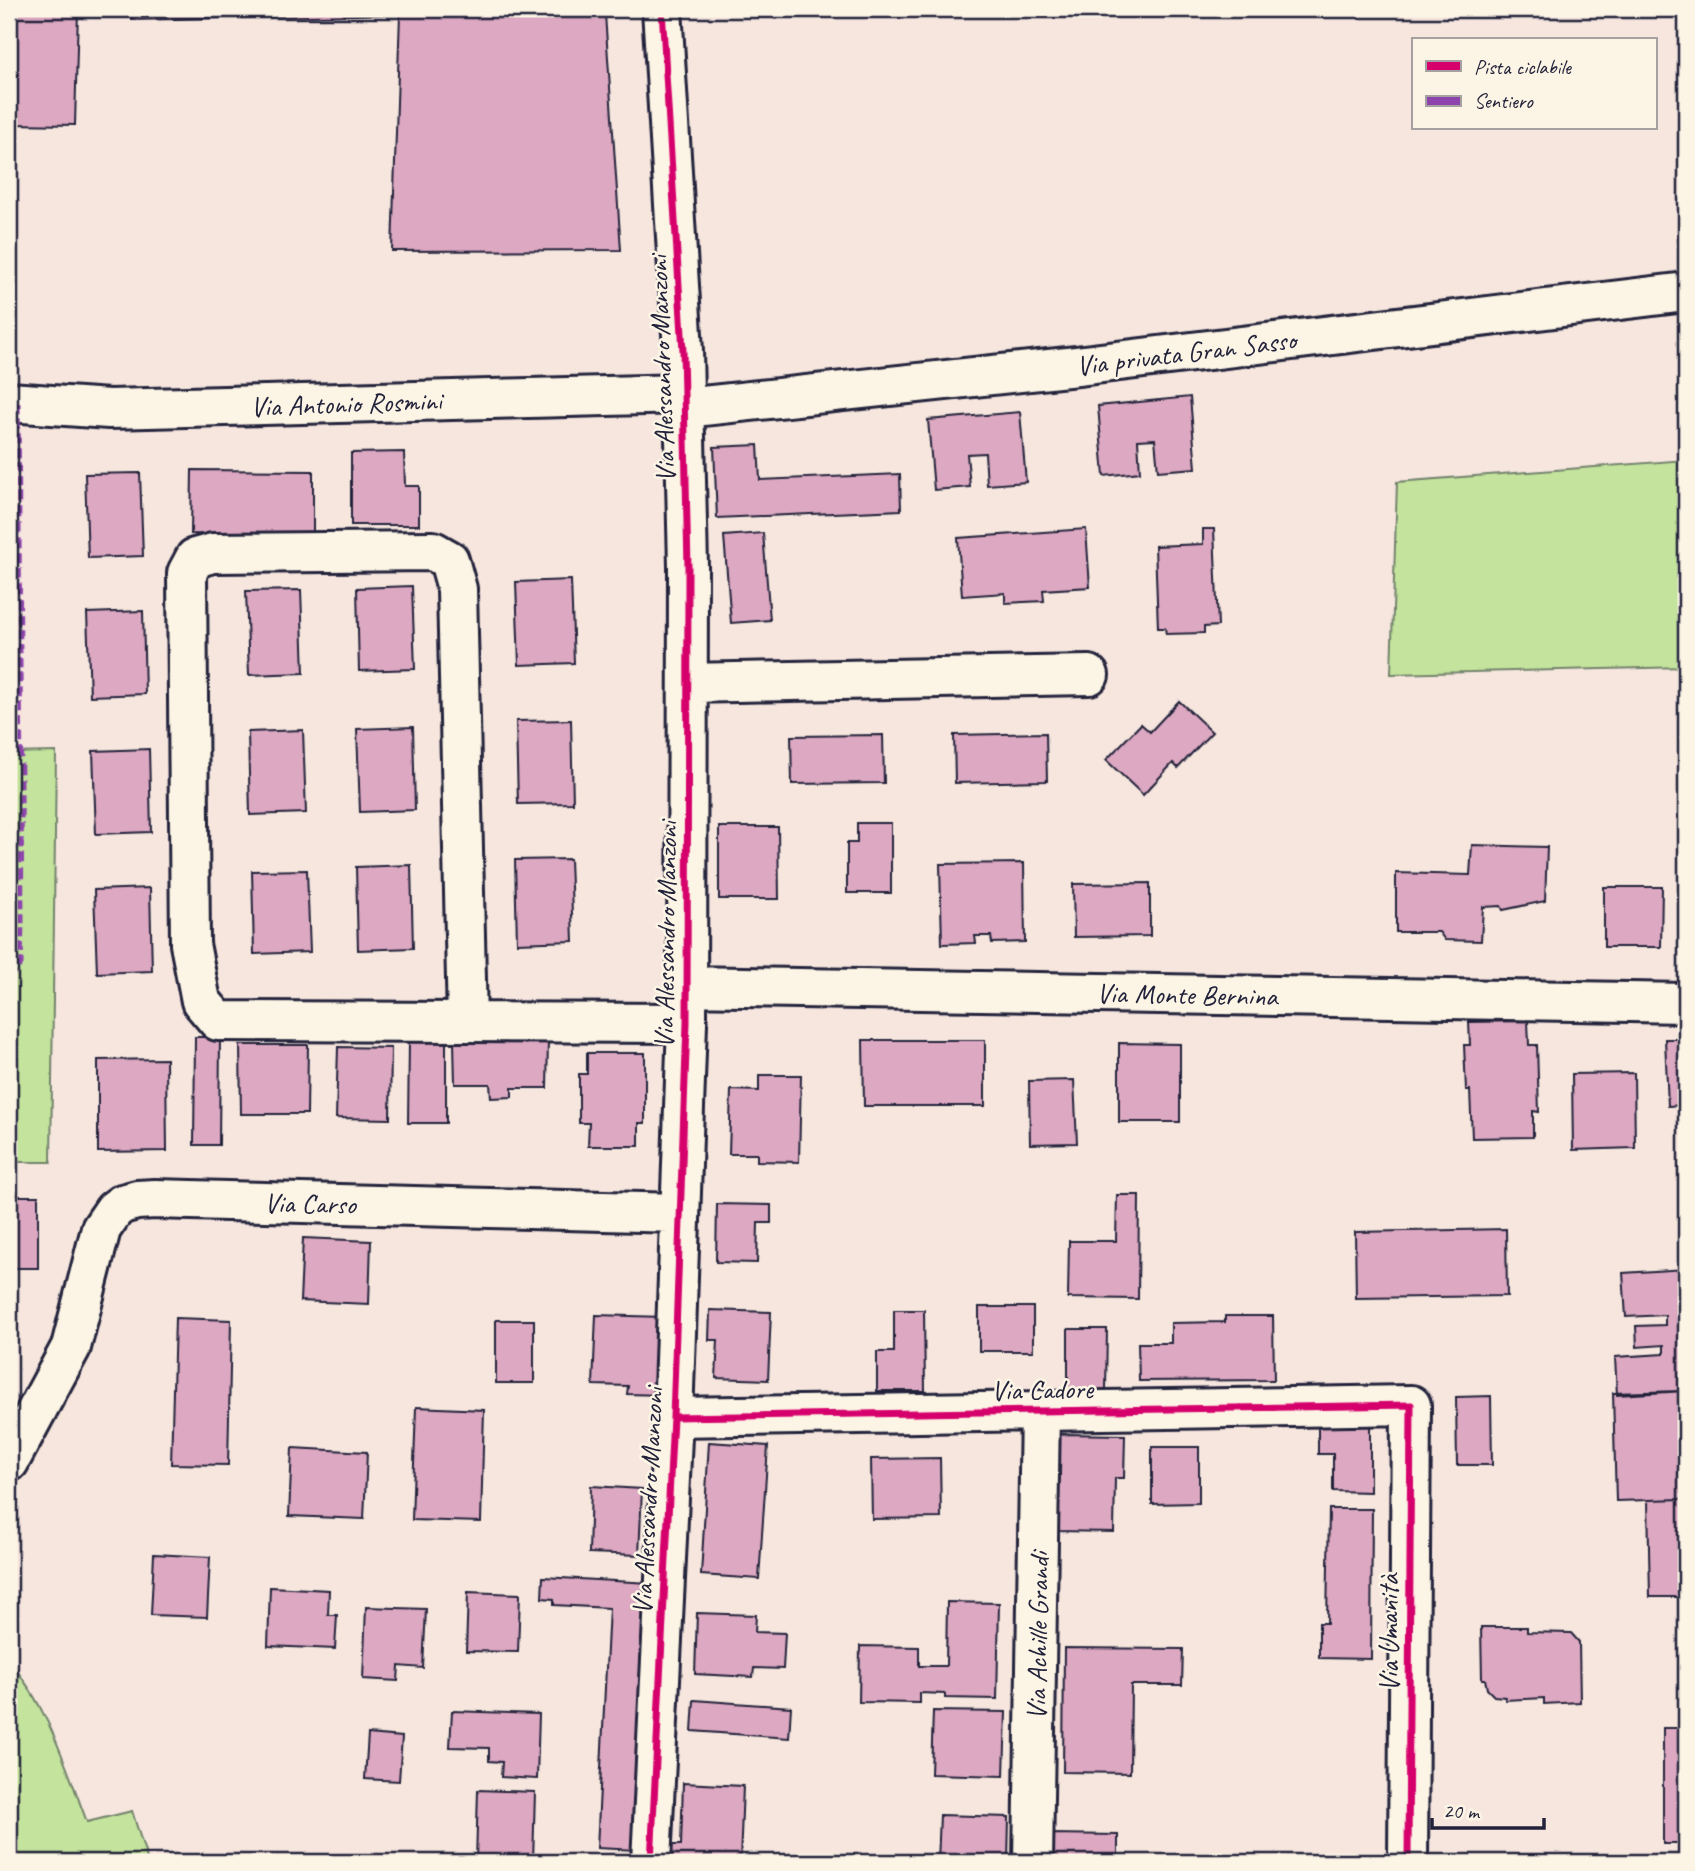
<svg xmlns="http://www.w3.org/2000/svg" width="1695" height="1871" font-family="Caveat,sans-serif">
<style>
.green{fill:#c4e49d;stroke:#73836c;stroke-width:2}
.building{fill:#dda8c1;stroke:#22223b;stroke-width:2}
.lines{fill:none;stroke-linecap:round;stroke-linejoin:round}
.minor-casing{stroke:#22223b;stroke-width:44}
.minor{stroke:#fcf5e5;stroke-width:38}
.quiet{stroke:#8e44ad;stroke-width:5;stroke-dasharray:10 5;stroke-linecap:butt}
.cycleway-casing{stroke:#fcf5e5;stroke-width:11}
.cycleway{stroke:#d6006c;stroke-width:7}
.labels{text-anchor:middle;stroke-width:5;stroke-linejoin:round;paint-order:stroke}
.street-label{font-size:28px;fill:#22223b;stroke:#fcf5e5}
</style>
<rect width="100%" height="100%" fill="#f6e6de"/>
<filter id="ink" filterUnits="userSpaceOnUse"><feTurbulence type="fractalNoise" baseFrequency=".0143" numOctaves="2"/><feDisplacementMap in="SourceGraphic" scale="14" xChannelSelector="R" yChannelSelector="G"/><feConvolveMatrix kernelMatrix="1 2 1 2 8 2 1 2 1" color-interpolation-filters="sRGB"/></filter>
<g filter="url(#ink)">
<path class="green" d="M1686,460V667L1391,674L1397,482Z
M56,752L51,1162H9V753Z
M9,1661C48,1706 66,1767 87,1822L132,1811L148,1862H9Z"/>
<path class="building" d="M9,9H78L75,125L9,124Z
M132,9H635V14H605L621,250L392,251L400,14L132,20Z
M1190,397L1196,468L1158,471L1155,439L1138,440L1140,472L1104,476L1098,406Z
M1020,412L1026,482L987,485L985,453L967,454L970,487L934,490L928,420Z
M758,445L760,480L900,474L901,510L717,518L714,447Z
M404,452L405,486H419V525H351V453Z
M192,470L313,471V535L191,534Z
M140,473L143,556L88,558L85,474Z
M1086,529L1090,587L1043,590L1044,601L1005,603V593L962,596L958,538Z
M1203,529H1214L1218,626L1204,627V633L1166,634L1165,628H1158L1155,546L1203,544Z
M763,533L770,620L731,623L724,536Z
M571,580L574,663L519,665L516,582Z
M412,586L415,669L359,671L357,588Z
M301,590L304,673L249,675L246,591Z
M143,611L145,694L90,696L87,613Z
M1179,701L1212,732L1178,768L1173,763L1143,795L1106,760L1141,724L1150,732Z
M571,720L573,803L518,804L516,721Z
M413,727L415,810L360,812L357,729Z
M303,730L306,813L250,815L248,732Z
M1046,733L1047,781L955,783L954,735Z
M883,735L884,783L792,784L791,736Z
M149,749L151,832L96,834L93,751Z
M857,823H891V893H847V843H857Z
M719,827H778L779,899H719Z
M1472,845L1547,847L1545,901L1503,910L1501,906L1483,907L1481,941L1445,940L1439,932H1396V873L1470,875Z
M570,859L573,941L517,943L515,860Z
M1024,863L1025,942L992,943L991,936H975L976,943L942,944L940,864Z
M411,865L413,948L358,950L356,867Z
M307,870L310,952L254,954L252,871Z
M1150,883V936L1074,937L1073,884Z
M1604,887H1662L1661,947H1604Z
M150,888L152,971L97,973L94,890Z
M1528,1021L1529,1045H1537L1539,1112L1533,1111V1137L1472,1138L1470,1090H1466L1464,1045H1470L1469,1022Z
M195,1037H220L219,1145H194Z
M1665,1039H1686V1105L1668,1106Z
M548,1040L547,1088H512V1097L491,1098L490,1084H455L454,1041Z
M863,1040H985V1106H864Z
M409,1041H446V1123H408Z
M1119,1043L1180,1044V1122H1119Z
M240,1045H308L307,1114H241Z
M338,1047L391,1048L390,1119L336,1118Z
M587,1053H645V1123H639V1146H588L589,1123H579V1074H587Z
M166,1059L167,1151L98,1152V1060Z
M1634,1073L1635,1148L1573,1150L1572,1074Z
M759,1075H801L799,1162L757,1161V1154H729L731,1090L759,1091Z
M1074,1080L1077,1143L1030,1144L1029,1081Z
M1117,1195H1139L1138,1299L1068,1298L1069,1241H1116Z
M9,1196H38V1268H9Z
M717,1204L771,1205V1223H758L757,1263L716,1262Z
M1506,1229L1507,1296L1356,1298L1355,1232Z
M303,1238L371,1241L369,1304L300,1301Z
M1686,1269V1391L1617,1395L1615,1357L1664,1354V1345L1637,1347L1636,1326L1665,1325V1315L1626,1317L1623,1273Z
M979,1307H1033V1351H979Z
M710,1310L771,1312L768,1380L716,1378L718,1340H709Z
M894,1310H924L925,1391H877V1352H894Z
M596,1315L664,1317L662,1395L627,1394L628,1386L593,1385Z
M1225,1316H1273L1274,1380L1139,1381L1138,1343H1171V1323L1225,1322Z
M175,1318L231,1320L228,1465L171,1464Z
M496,1320H534V1383H496Z
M1068,1329H1107L1106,1391H1068Z
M1680,1391L1683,1499L1616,1501L1613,1393Z
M1491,1396L1492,1465H1457L1456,1397Z
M416,1407L484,1410L481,1522L412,1520Z
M1318,1417H1370V1492L1333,1491V1454H1318Z
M1058,1434L1125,1435L1124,1478H1115L1114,1532L1056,1531Z
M709,1442L768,1446L759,1579L701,1575Z
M1152,1447H1199V1503L1152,1504Z
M292,1448L367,1452L364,1519L289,1516Z
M940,1458L941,1518L872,1519L871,1459Z
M591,1486L642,1489L639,1555L589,1553Z
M1683,1499H1686V1597H1650L1648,1500Z
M1329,1509H1372L1371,1659L1319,1658V1623H1327Z
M154,1554L210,1557L207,1617L151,1615Z
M543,1577L650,1583L637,1850L597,1848L609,1608L554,1605V1599L542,1598Z
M270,1587L329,1590L328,1615H337L335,1649L268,1646Z
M468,1592L520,1594L518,1652L466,1651Z
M947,1602L999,1603L997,1699L945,1698V1694L920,1693V1703L859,1702L860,1646L919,1647V1666H946Z
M366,1607L426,1609L423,1668L399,1666L398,1681L363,1679Z
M697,1613L756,1615L755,1632L785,1633L783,1669L754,1668L753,1677L695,1674Z
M1481,1627H1527V1632L1571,1633L1579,1642L1580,1702L1544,1704V1698L1505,1700V1697L1494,1696L1487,1689L1485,1679H1482Z
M1064,1648L1183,1649L1182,1685H1131L1130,1773L1063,1772Z
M694,1700L791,1707L789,1738L692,1731Z
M452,1711L539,1714L537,1779L501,1777L502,1762L489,1761V1748L450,1747Z
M933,1711L1006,1712L1004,1776L931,1774Z
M1663,1728H1686V1844H1663Z
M368,1734L402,1737L399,1781L365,1779Z
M683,1783L743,1786L740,1862H671L672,1845H681Z
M478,1790L535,1792L533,1862H476Z
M940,1815L1009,1817L1008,1862H938Z
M1050,1834L1118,1835V1862H1050Z"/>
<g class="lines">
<defs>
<path id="minor" d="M9,402L109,409L684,394
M684,408L1077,366L1686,292
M688,683L1089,675
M687,986L1686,1003
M467,1022L457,589L449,560L433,551L213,553L195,558L187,573L190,944L201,1001L218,1021L687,1023
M673,1417L1411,1405L1408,1862
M9,1462L71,1347L101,1229L114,1210L122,1204L137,1200L155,1199L679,1213
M651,1862L673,1417L687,1023L688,567L683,351L662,9
M1033,1862L1040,1410"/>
</defs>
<use href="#minor" class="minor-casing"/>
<use href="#minor" class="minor"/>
<path class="quiet" d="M9,979L21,964L22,921L18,402"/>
<defs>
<path id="cycleway" d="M673,1417L1411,1405L1408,1862
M651,1862L673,1417L687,1023L688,567L683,351L662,9"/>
</defs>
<use href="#cycleway" class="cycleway-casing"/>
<use href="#cycleway" class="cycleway"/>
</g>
</g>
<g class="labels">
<g class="street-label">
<text transform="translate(1186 352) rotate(-7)" y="10">Via privata Gran Sasso</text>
<text transform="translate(661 369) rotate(-92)" y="10">Via Alessandro Manzoni</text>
<text transform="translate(346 403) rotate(-2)" y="10">Via Antonio Rosmini</text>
<text transform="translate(665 935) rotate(-89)" y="10">Via Alessandro Manzoni</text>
<text transform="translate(1187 994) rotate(1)" y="10">Via Monte Bernina</text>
<text transform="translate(310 1203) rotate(1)" y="10">Via Carso</text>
<text transform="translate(1042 1389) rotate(-1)" y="10">Via Cadore</text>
<text transform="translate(647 1501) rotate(-87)" y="10">Via Alessandro Manzoni</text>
<text transform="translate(1388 1633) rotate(-90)" y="10">Via Umanità</text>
<text transform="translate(1037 1636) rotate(-89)" y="10">Via Achille Grandi</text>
</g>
</g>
<rect width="1695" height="1871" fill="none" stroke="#fcf5e5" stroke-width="35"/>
<rect x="18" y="18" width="1660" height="1836" fill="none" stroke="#22223b" stroke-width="2.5" filter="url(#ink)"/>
<rect x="1412" y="38" width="245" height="91" fill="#fcf5e5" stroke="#a5a1a1" stroke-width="2"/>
<rect x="1426" y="61" width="35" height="10" fill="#d6006c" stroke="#a5a1a1" stroke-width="2"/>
<text x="1474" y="74" font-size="21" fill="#22223b">Pista ciclabile</text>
<rect x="1426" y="96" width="35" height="10" fill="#8e44ad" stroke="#a5a1a1" stroke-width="2"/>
<text x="1474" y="108" font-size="21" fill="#22223b">Sentiero</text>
<path d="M1432 1818v10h112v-10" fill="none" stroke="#22223b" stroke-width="3.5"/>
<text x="1443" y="1818" font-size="21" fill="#22223b" stroke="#fcf5e5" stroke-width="5" paint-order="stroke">20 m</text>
</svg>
